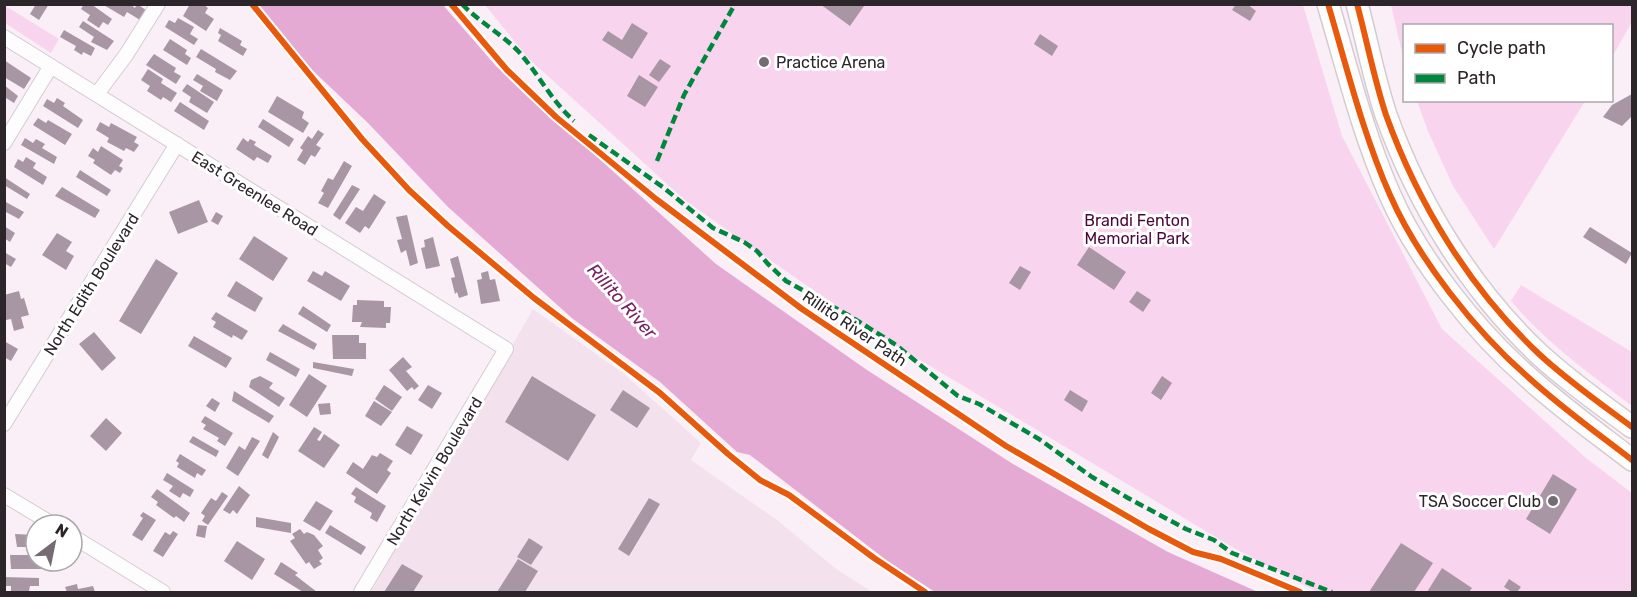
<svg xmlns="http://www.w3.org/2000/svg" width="1637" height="597" font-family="Rubik,sans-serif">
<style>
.built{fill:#f4e1ee}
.green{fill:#f9d4ee}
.water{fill:#e4aad3}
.building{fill:#a996a4}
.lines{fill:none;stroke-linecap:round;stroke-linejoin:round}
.street-casing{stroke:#d4cbd1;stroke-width:16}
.primary-casing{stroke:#d4cbd1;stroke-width:24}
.street{stroke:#fefdfe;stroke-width:14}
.primary{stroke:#fefdfe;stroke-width:21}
.quiet{stroke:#00873e;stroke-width:4.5;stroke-dasharray:9 4.5;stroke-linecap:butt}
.cycleway-casing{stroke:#fff;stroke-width:10}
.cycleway{stroke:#e8590c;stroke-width:6}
.poi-dot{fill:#746c72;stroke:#fff;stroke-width:2}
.labels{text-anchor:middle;stroke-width:6;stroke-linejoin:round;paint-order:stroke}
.poi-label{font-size:16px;fill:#2c252a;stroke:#fff;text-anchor:start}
.street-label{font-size:16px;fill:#2c252a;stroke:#fff}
.park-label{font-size:16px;fill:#4b053d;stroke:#fff}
.water-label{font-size:18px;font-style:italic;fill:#792065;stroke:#fff}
</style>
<rect width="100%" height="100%" fill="#faeff7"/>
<path class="built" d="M533,309L624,374L701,443L691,460L777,520L835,568L872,592H371Z"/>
<path class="green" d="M4,5L59,39L51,53L5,23Z
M485,5H1303L1342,136L1442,329L1586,458L1632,493V592H1317L1234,548L870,330L686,201L529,59Z
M1391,5H1632V22L1612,57V26H1404V61Z
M1417,101V100L1585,101L1494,249L1453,186L1428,131Z
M1521,285L1632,352V406C1589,373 1546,343 1511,301Z"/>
<path class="water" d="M259,5H443L496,66L716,264L867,370L1013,464L1168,552L1258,592H935L890,563L750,455L737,452L660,382L573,319L448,207L368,123L308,66Z"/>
<path class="building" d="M36,4H49L39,20L30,14Z
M84,4H91L112,19L108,25L103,22L99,28L87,20L90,15L81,9Z
M102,4H130L135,8L137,4L146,10L140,20L127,12L124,17Z
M190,4H203L208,8L205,13L214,19L206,31L183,16Z
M820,4H862L864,6L850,26Z
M1236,4H1247L1256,11L1250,21L1232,10Z
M178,18L194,27L190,34L198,39L194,45L165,27L169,20L175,23Z
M83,21L114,41L107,50L91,42L94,37L79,27Z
M632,23L648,33L632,59L602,40L608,31L622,40Z
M220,28L242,41L240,45L247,49L243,56L218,41L221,35L218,33Z
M64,30L95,48L91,56L83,52L82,55L74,50L76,46L60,37Z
M1040,34L1058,46L1052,56L1034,44Z
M170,39L187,50L185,54L191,58L187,65L163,50Z
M201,49L237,71L230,80L215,72L216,69L196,57Z
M154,54L176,68L174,72L181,76L176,84L146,65Z
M660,59L671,66L659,82L649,75Z
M4,60L31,78L24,89L4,77Z
M148,69L163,79L161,83L177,93L171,102L163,97L161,100L147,91L150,86L141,80Z
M197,74L223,90L217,101L200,91L203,86L193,80Z
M639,75L658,87L645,107L627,96Z
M187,84L214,102L207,113L189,102L191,97L182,91Z
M4,85L18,96L14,103L6,98L4,100Z
M1632,94V116L1622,126L1603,117L1612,105Z
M277,96L304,112L302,118L309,123L303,133L268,112Z
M57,98L65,103L63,106L83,120L78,128L43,106L47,99L54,103Z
M180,102L209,121L204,130L174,111Z
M38,118L46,123L48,120L72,134L65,145L33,125Z
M263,119L294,139L289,147L258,127Z
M100,122L109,127L111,123L137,137L134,142L139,145L134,152L126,148L124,151L107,142L109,138L96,130Z
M318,130L324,134L316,145L321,148L315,157L311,155L305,165L297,160L303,150L300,148L308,136L312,139Z
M25,138L33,143L36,139L45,144L42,148L57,157L54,164L21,145Z
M243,138L248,142L250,139L256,142L254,145L272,156L268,163L257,157L254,161L236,149Z
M101,146L123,160L119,166L123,168L120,173L115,170L111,175L93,163L95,160L88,156L93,148L98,152Z
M26,157L36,163L33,168L47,177L43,185L14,167L18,159L23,162Z
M344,161L352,166L328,208L318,203L324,193L321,191L328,178L333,180Z
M80,170L111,190L107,196L76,177Z
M4,177L30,194L27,199L4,185Z
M352,185L360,189L340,220L333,215Z
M62,187L100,210L95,218L55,196Z
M374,194L386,202L369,229L365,226L360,233L345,223L356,207L363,211Z
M199,200L208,222L178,234L169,212Z
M4,201L24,212L19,219L4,211Z
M216,212L223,216L218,225L211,221Z
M407,215L418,263L410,266L406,250L401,253L397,240L402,239L396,217Z
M4,226L15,233L10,242L4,238Z
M1590,227L1632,253L1626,264L1583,237Z
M57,233L72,242L66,251L74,256L66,270L42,255Z
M254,236L288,258L273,281L239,259Z
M433,237L440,266L426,269L421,248L425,247L424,240Z
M1089,247L1126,272L1114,290L1077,265Z
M4,252L16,259L11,267L4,263Z
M458,256L468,295L459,298L457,292L455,294L451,278L455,277L450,259Z
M156,259L178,273L141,334L119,321Z
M1020,266L1031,272L1020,290L1009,283Z
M313,271L322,276L325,271L350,286L341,301L307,281Z
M488,271L490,280L495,279L500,301L481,304L477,280L482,279L481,273Z
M236,281L263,298L255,312L227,296Z
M19,291L21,299L24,298L29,315L21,317L24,328L14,331L11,319L6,320L4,315V295Z
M1137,291L1151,300L1143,312L1129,302Z
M357,300L384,301V307H391L390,323H386V328L360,327L362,322H352L353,305H357Z
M303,306L331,325L327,332L298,314Z
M216,312L248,331L242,340L233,335L232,338L213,327L216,322L211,319Z
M283,324L317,344L314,350L278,331Z
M94,332L116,358L102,371L79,344Z
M332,335H359V343H366V359H333Z
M194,336L232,358L226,368L188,346Z
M4,341L18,349L11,361L4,357Z
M270,352L300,369L296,377L266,360Z
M403,357L412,367L406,371L419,386L414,390L412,387L407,391L389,370Z
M313,362L354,369L352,376L313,368Z
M309,374L327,386L307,417L289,405Z
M260,376L273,383L269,388L285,398L279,407L249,387L251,380Z
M532,376L596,415L568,461L505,422Z
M1162,376L1172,383L1161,400L1151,393Z
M384,385L402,397L392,411L375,399Z
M428,385L442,393L432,409L418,400Z
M623,390L650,408L637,428L610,410Z
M1070,390L1088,401L1082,412L1064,400Z
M234,391L274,416L269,423L232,401Z
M212,398L220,403L215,412L206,406Z
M374,401L392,412L381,426L365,416Z
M330,403L331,414L320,415L318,404Z
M205,416L233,433L225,446L217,441L219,438L203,429L206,425L201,422Z
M106,418L122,433L106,451L90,436Z
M407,426L423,435L411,455L395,445Z
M314,427L322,432L317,440L320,441L324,434L340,445L324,468L298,451Z
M273,432L279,437L268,459L262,455Z
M193,436L219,451L216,457L189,442Z
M252,437L260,441L238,476L226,468L239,446L245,450Z
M380,453L393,461L387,470L391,473L377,494L346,473L353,462L363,469L372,455L377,457Z
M180,454L206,470L202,476L197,473L195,478L177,467L179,463L176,461Z
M167,473L194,490L190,497L183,493L180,498L169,491L173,486L163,480Z
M1553,474L1577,489L1550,534L1526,519Z
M239,486L250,495L237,514L233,510L230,514L223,510Z
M356,487L386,506L377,522L370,518L372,513L354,502L356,497L351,494Z
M157,489L190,513L184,522L176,516L174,518L156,505L158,502L151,497Z
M222,492L228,496L208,525L202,521L205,516L201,513L211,498L216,501Z
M649,498L660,504L629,556L618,549Z
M316,501L333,511L320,531L303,521Z
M143,512L156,520L142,541L132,535L143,518L140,516Z
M256,517L291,523V533L256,527Z
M198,525L207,526L205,538L196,536Z
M330,525L366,547L361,555L325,533Z
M300,529L304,534L307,532L314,535L323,546L318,550L323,558L319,561L322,564L314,569L309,562L306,564L290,541L295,538L292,534Z
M173,531L178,534L163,557L153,551L165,532L170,535Z
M15,534L36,535L34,547H17Z
M529,538L543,547L531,565L517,557Z
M237,541L265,559L252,580L224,561Z
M1401,543L1433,563L1414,592H1369Z
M10,555H36V561H46V569H11Z
M518,559L538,571L525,592H497Z
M281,562L298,573L295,575L317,592H303L274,574Z
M402,564L423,576L413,592H384Z
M1442,568L1472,588L1469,592H1427Z
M4,577L39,578V586H30L29,591H11V586H4Z
M1509,579L1521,587L1517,592H1512L1504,587Z
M77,584L78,589L93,586L95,592H67L65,587Z"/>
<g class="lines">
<defs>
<path id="street" d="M4,37L506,349L361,592
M97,94L126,55L158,4
M4,143L51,66
M4,424L177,144
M4,495L54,525
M72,536L163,592"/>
<path id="primary" d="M1328,4C1347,68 1363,134 1390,195C1418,259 1476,332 1529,378C1562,408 1597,433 1632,460
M1357,4C1367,41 1374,79 1386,115C1418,204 1470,289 1539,354C1568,381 1601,404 1632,427"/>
</defs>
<use href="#street" class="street-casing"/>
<use href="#primary" class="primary-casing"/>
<use href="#street" class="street"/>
<use href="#primary" class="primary"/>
<path class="quiet" d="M462,4C479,22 502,34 519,52C540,76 550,99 574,121
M589,135L664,188L713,228L744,242L757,251L768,264L786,281L850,316L896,345L958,396L979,404L1039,439L1092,477L1128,498L1186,529L1214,540L1232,553L1332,592
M657,161L684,95L735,4"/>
<defs>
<path id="cycleway" d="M252,4L362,139L409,190L448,226L534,298L660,393L728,454L760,480L789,495L874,558L925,592
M451,4L507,70L556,117L656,199L802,309L1006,446L1149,529L1193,552L1221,559L1300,592
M1328,4C1347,68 1363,134 1390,195C1418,259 1476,332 1529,378C1562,408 1597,433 1632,460
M1357,4C1367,41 1374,79 1386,115C1418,204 1470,289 1539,354C1568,381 1601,404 1632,427"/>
</defs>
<use href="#cycleway" class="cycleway-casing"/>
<use href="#cycleway" class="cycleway"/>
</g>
<g class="poi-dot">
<circle cx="764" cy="62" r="6"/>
<circle cx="1553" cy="501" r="6"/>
</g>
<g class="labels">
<g class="poi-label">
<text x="776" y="68">Practice Arena</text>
<text x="1541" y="507" text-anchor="end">TSA Soccer Club</text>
</g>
<g class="street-label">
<text transform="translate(255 193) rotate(32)" y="6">East Greenlee Road</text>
<text transform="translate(91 284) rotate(-58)" y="6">North Edith Boulevard</text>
<text transform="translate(855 328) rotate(34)" y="6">Rillito River Path</text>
<text transform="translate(434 471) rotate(-59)" y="6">North Kelvin Boulevard</text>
</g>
<g class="park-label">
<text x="1137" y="226">Brandi Fenton<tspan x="1137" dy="18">Memorial Park</tspan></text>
</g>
<g class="water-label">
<text transform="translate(622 301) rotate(48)" y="6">Rillito River</text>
</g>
</g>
<rect width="1637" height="597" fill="none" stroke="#2c252a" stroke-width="12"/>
<rect x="1403" y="24" width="210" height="78" fill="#ffffff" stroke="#aba8aa" stroke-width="1.5"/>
<rect x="1415" y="44" width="30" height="9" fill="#e8590c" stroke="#aba8aa" stroke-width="1.5"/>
<text x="1457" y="54" font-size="18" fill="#2c252a">Cycle path</text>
<rect x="1415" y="74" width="30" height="9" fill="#00873e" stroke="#aba8aa" stroke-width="1.5"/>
<text x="1457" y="84" font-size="18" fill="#2c252a">Path</text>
<g transform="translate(54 543) rotate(32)"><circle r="28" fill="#ffffff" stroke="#aba8aa" stroke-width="1.5"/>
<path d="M0-4.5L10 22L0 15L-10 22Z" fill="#746c72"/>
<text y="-9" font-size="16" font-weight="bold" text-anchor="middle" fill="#2c252a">N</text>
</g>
</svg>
